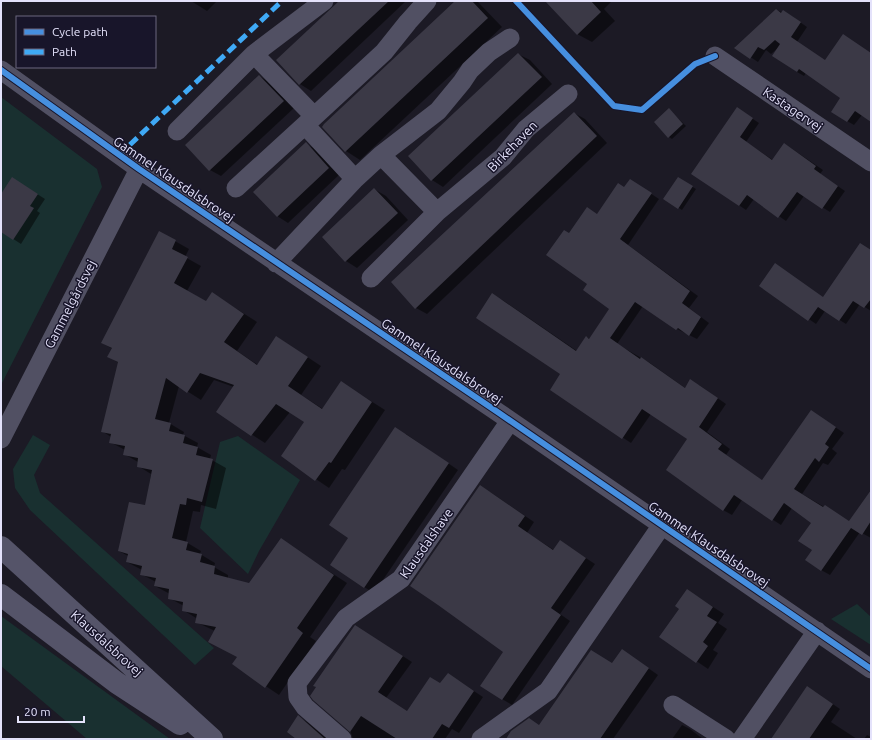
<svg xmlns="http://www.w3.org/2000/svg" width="872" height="740" font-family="Ubuntu,sans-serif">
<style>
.green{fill:#193030}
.shadow{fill:#0007}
.building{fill:#3b3946}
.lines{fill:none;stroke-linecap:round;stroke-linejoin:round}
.street{stroke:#515063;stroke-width:19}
.secondary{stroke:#555469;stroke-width:22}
.quiet{stroke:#3fa9f5;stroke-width:5;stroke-dasharray:10 5;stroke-linecap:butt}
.cycleway-casing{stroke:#18152a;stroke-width:8}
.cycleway{stroke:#468fdf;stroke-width:6}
.labels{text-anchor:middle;stroke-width:3;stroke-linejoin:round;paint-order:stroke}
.street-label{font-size:13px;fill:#e4e2fb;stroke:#18152a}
</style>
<rect width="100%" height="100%" fill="#1c1a25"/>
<path class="green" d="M1,97L97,169L102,187L1,385Z
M33,435L50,445L34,475L40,493L214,648L195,665L30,510L15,488L13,469Z
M238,436L300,480L259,551L248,574L200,528L220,442Z
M857,604L871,617V645L831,619Z
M1,616L170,739H87L1,666Z"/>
<path class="shadow" d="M191,1H217L207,11Z
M340,1H406L311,91L300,84Z
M457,1H477L502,27L360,160L346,151L324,127Z
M546,1H612L604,9L615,21L592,42L577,34Z
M776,10L790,15L807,27L797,42L825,61L871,54V121L862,115L854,125L847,121L842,98L806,73L804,76L797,72L778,48L771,54L766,50L758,62L735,47Z
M518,54L530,60L552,84L443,187L432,180L409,156Z
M259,76L271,83L294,108L221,176L210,170Z
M669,110L686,126L672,139L669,137Z
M574,113L585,119L607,143L427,314L416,308Z
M744,113L759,123L746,142L773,160L785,144L823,170L820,174L845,191L830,212L804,196L786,221L754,199L746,210L693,174Z
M306,144L317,150L340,174L288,223L277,216Z
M678,178L696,189L682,210L665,199Z
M20,183L45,199L37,211L40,213L21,244L1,231V196Z
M638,185L659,199L628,245L698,296L689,308L709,323L697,339L677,329L643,306L617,344L650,363L685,388L699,385L726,404L707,432L730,449L726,455L763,481L811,411L844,433L832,449L837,453L828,465L823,463L802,494L850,522L871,511V538L860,532L830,575L821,570L814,550L812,522L792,508L781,525L742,500L732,515L723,510L688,439L651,414L631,443L551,390L562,374L501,299L577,351L586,337L590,339L610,309L589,284L570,234L587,208L598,215L624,188Z
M374,189L386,196L408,220L357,268L346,261L323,237Z
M159,232L189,249L185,257L201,266L187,291L207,302L213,294L257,322L237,351L258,365L277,337L321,366L301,395L323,409L341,382L385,410L345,470L342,469L329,488L282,456L305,422L290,412L265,443L217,412L234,387L214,380L201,400L179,386L169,423L184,432L183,435L198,443L197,447L211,455L210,459L226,468L216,509L201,505L200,512L193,511L186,542L201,551L200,554L215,563L214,567L228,575V579L250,585L281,540L347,583L310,637L316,641L279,695L233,664L238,657L215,631L196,622V618L183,610L184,606L169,598L170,594L155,586L156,582L141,574L142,570L127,562L128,556L119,551L146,506L151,474L138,466V462L124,454L125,450L110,442L111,437L102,431L119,363L109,357L113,349L102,343Z
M871,251V311L860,304L846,324L825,311L816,324L761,286L824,298Z
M406,434L458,470L374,593L364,587L350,537Z
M490,492L534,522L527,533L554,550L560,541L595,564L560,614L570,621L512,705L502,699L504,652Z
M687,590L724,614L718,623L727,629L713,650L718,653L708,669L661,637L680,609Z
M365,632L412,662L386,698L407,712L441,684L448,674L483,697L459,733L452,729L445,739H353L350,730Z
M631,656L658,675L613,739H600L598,737L597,739H507L540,726L612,664Z
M814,691L840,709L831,722L857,739H772Z
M298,717L307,722L327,739H298Z
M682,725L690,729L703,739H672Z
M867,735L871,737V739H864Z"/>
<path class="building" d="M339,1H389L299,85L276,60Z
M455,1H472L488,18L345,152L322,127L324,124Z
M545,1H591L601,12L577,35Z
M776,9L781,13L778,17L783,10L801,22L791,37L825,60L843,34L871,53V122L855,111L847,122L831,112L840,98L799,69L797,72L772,56L780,44L775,40L764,50L758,47L750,59L734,48Z
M518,53L542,77L431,181L408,156Z
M259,75L284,101L209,171L185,145Z
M737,107L753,118L740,137L772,160L784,143L816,166L814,169L838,186L822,209L797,192L778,218L747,195L739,206L691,174Z
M669,108L683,124L668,138L654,122Z
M574,112L597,136L415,309L391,282Z
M306,142L329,168L277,217L253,192Z
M12,177L38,194L30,206L34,208L13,240L1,232V194Z
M678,177L693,186L678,209L663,199Z
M630,179L652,193L620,239L690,291L682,303L701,317L689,336L678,328L676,330L635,302L610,338L640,359L641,357L685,388L690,379L718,398L699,427L722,444L718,449L762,480L811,410L836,427L825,444L829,447L819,462L815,458L794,489L823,507L825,505L849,521L871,490V521L862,535L851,528L821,571L805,560L812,550L798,541L811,523L784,503L772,521L734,495L723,511L666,470L687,439L642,409L622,439L550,390L560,374L476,318L492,293L576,351L586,336L589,339L609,309L583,290L587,284L546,255L564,230L569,233L587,207L597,214L618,183L624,187Z
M374,188L398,213L345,262L322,237Z
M159,231L176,240L172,249L188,257L174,283L206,301L212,292L244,314L224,342L257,365L276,336L308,357L288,386L322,409L341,381L372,402L331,463L329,462L315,481L281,456L304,422L276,404L251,436L216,412L234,385L200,373L187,393L166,378L155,419L171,423L169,431L185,435L183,443L198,447L196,455L213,459L202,502L187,498L186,505L180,504L172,538L188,542L186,550L202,554L200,562L215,566L214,574L249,583L281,538L334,575L297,628L303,633L265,688L232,664L237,657L208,642L216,627L195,623L197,614L182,611L183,602L168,599L169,589L154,586L156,578L140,575L142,566L126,562L128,554L118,551L129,502L145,505L152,470L137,467L138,458L123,455L125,446L109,443L111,434L101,432L118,362L107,357L112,348L101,343Z
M860,243L871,250V299L864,308L853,301L839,321L818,307L808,321L759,286L775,263L823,297Z
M395,427L449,463L364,588L330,565L348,538L329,525Z
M480,485L525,516L518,526L553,550L560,540L586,558L551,608L561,615L502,700L480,686L503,652L438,605L410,586Z
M687,589L713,607L707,616L717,622L703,642L708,646L696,663L659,637L679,609L675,606Z
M355,625L403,656L378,692L407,711L430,677L440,683L448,673L474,691L449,728L442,724L432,739H397L361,716L350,732L313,700L310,696L316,687L313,686Z
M622,649L649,668L600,739H506L511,731L529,718L539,725L591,650L612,663Z
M807,686L833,704L809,739H771Z
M298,715L325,739H296L287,732Z"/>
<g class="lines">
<path class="street" d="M715,56L871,162
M1,70L139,169L499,413L871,669
M314,116L254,54L324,1
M177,131L254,54
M381,155L437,212L503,157L526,129L568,94
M355,179L305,125L384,52L408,22L427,1
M236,188L305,125
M276,263L355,179L381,155L438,111L462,82L470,70L489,52L510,38
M371,278L437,212
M1,439L139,169
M673,705L726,739
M342,739L305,707L298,697L297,683L346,618L401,579L510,421
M481,739L548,691L662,525
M742,739L817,631"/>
<path class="secondary" d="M1,547L212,739
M1,595L117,683L180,724"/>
<path class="quiet" d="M119,155L282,1"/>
<defs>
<path id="cycleway" d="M516,1L614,106L642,110L695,64L715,56
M1,70L139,169L499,413L871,669"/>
</defs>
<use href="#cycleway" class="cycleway-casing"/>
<use href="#cycleway" class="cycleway"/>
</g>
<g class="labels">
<g class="street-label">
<text transform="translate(793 109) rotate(34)" y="5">Kastagervej</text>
<text transform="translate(512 146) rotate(-46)" y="5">Birkehaven</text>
<text transform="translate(174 179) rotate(34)" y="5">Gammel Klausdalsbrovej</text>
<text transform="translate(70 304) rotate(-63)" y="5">Gammelgårdsvej</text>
<text transform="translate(442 361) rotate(34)" y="5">Gammel Klausdalsbrovej</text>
<text transform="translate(426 543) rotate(-55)" y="5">Klausdalshave</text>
<text transform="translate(709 544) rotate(34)" y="5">Gammel Klausdalsbrovej</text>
<text transform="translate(107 643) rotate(42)" y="5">Klausdalsbrovej</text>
</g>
</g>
<rect width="872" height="740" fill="none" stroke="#e4e2fb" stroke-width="4"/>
<rect x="16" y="16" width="140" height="52" fill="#18152a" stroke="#6a677e"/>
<rect x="24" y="29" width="20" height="6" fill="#468fdf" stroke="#6a677e"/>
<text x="52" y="36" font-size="12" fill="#e4e2fb">Cycle path</text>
<rect x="24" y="49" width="20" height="6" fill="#3fa9f5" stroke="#6a677e"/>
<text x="52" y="56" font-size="12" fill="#e4e2fb">Path</text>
<path d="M18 716v6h66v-6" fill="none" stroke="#e4e2fb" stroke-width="2"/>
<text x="24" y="716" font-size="12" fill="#e4e2fb" stroke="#18152a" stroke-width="3" paint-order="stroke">20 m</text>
</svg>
